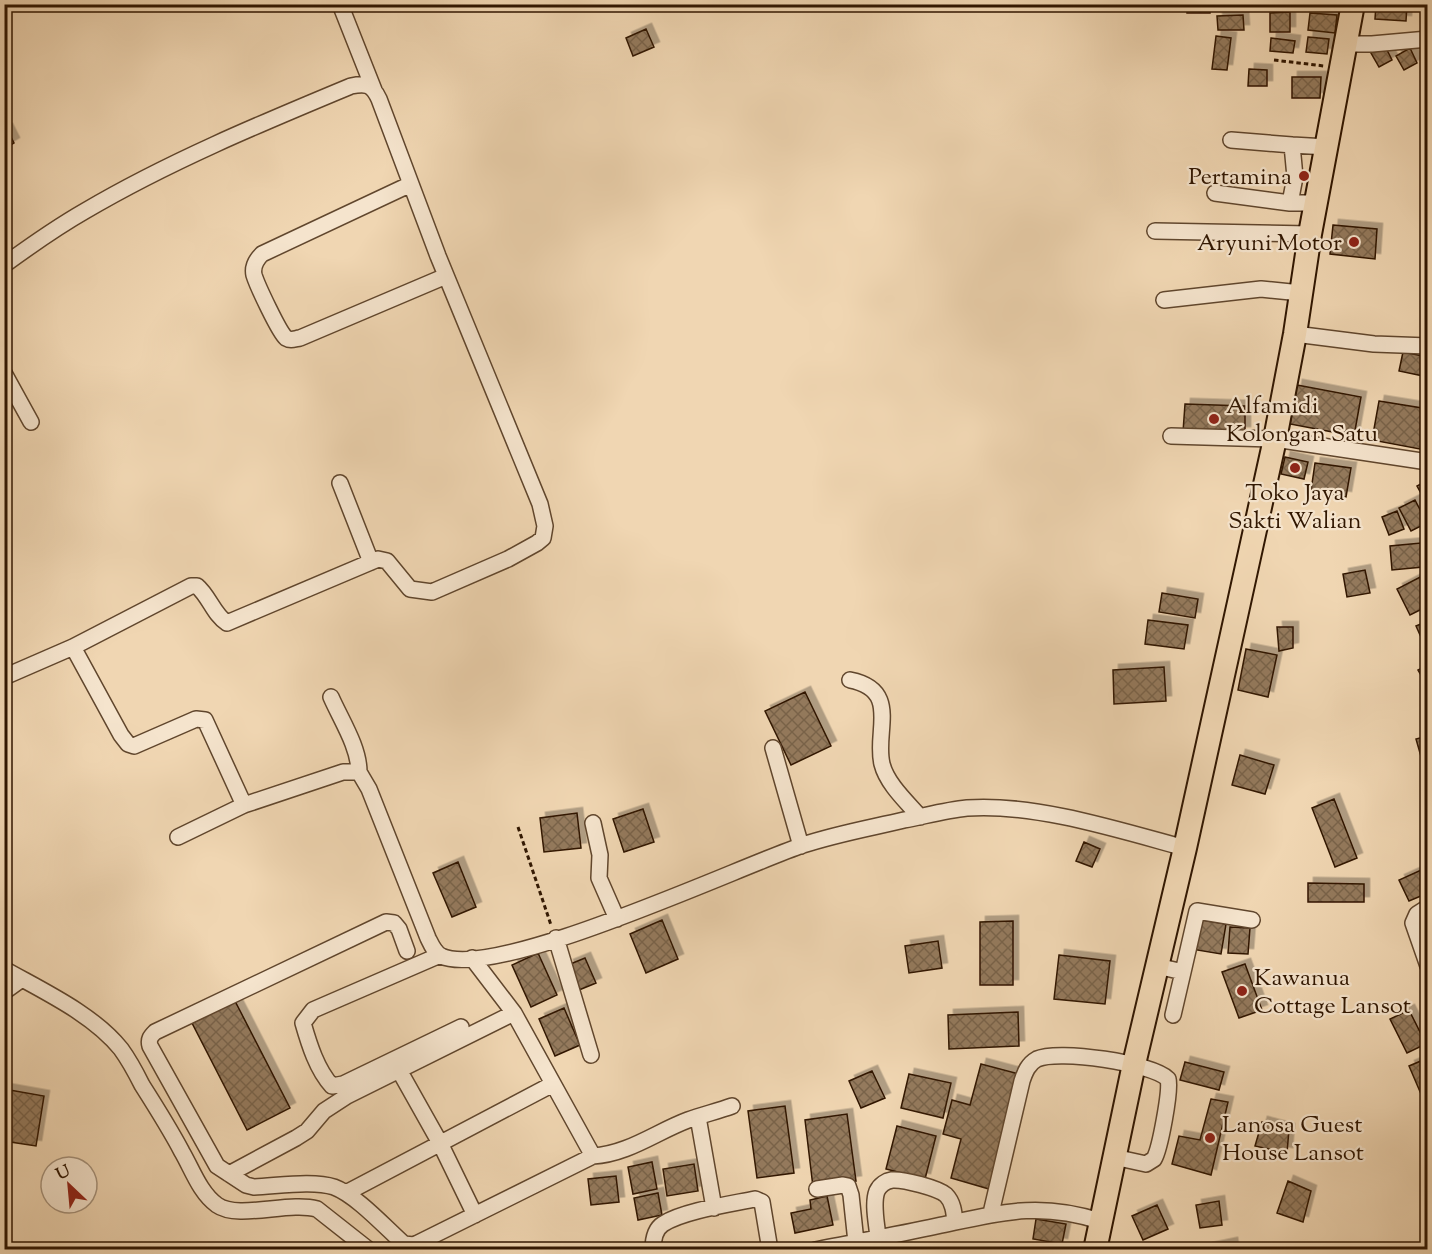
<svg xmlns="http://www.w3.org/2000/svg" width="1432" height="1254" font-family="'Sorts Mill Goudy',serif">
<style>
.building{fill:url(#building-cross-hatch);stroke:#301601;stroke-width:1.5;filter:url(#shadow)}
.lines{fill:none;stroke-linecap:round;stroke-linejoin:round}
.minor-casing{stroke:#60462d;stroke-width:18}
.highway-casing{stroke:#301601;stroke-width:26}
.path{stroke:#301601;stroke-width:3;stroke-dasharray:4.5 3;stroke-linecap:butt}
.minor{stroke:#f5e4cd;stroke-width:15}
.highway{stroke:#f0d6b2;stroke-width:22}
.poi-dot{fill:#8f2418;stroke:#f5e4cd;stroke-width:2}
.labels{text-anchor:middle;stroke-width:4.5;stroke-linejoin:round;paint-order:stroke}
.poi-label{font-size:24px;fill:#301601;stroke:#f5e4cd;text-anchor:start}
</style>
<defs>
<pattern id="building-cross-hatch" width="8" height="8" patternUnits="userSpaceOnUse" patternTransform="scale(1.5)"><rect width="8" height="8" fill="#947a5d"/><path d="M0 0l8 8M0 8l8-8" fill="none" stroke="#79634a"/></pattern>
<filter id="shadow"><feDropShadow dx="5.5" dy="-5.5" stdDeviation="0" flood-color="#0004"/></filter>
</defs>
<rect width="100%" height="100%" fill="#f0d6b2"/>
<filter id="stains"><feTurbulence type="fractalNoise" baseFrequency=".00333" numOctaves="4"/><feColorMatrix values="0 0 0 0 .2 0 0 0 0 .09 0 0 0 0 .02 0 0 0 .5 -.17"/></filter>
<radialGradient id="worn" r=".72"><stop offset=".6" stop-color="#630" stop-opacity="0"/><stop offset="1" stop-color="#630" stop-opacity=".3"/></radialGradient>
<path class="building" d="M1187,4H1210V13H1187Z
M1376,4H1407L1406,21L1375,19Z
M1421,4H1428V20L1424,21Z
M1290,12V32H1270V13Z
M1310,13L1337,15L1335,33L1308,30Z
M1243,15L1244,30H1218L1217,16Z
M646,29L654,47L633,56L626,38Z
M1216,36L1231,38L1227,70L1212,69Z
M1308,37L1329,39L1327,54L1306,52Z
M1271,38L1295,41L1293,53L1270,51Z
M1385,46L1392,60L1379,67L1371,53Z
M1410,48L1417,63L1404,70L1396,56Z
M1249,69L1267,70V86H1248Z
M1292,77H1321L1320,98H1292Z
M7,129L14,143L4,149V130Z
M1333,225L1377,229L1375,259L1330,254Z
M1403,352L1428,357V377L1399,371Z
M1297,385L1361,397L1354,436L1290,424Z
M1379,401L1428,409V435L1425,450L1372,440Z
M1185,404L1245,406V432H1183Z
M1285,457L1308,462L1304,479L1281,474Z
M1315,463L1351,468L1346,497L1311,491Z
M1428,480V506L1417,486Z
M1415,500L1427,523L1411,531L1399,508Z
M1397,511L1404,529L1389,535L1382,517Z
M1421,543L1423,567L1392,570L1390,546Z
M1365,570L1370,593L1347,597L1343,574Z
M1428,573V606L1410,615L1397,589Z
M1162,593L1198,599L1195,618L1159,612Z
M1148,620L1188,625L1184,649L1145,644Z
M1428,621V653L1416,626Z
M1277,627H1293V648L1279,651Z
M1246,649L1277,655L1268,697L1238,690Z
M1428,665V687L1418,670Z
M1164,667L1166,701L1114,704L1113,670Z
M805,692L831,746L791,765L765,711Z
M1428,736V781L1416,739Z
M1240,755L1274,765L1265,794L1232,785Z
M1334,799L1357,858L1335,867L1312,808Z
M643,809L654,842L624,852L613,819Z
M577,813L581,848L544,852L540,818Z
M1084,842L1100,849L1092,867L1076,861Z
M458,862L476,907L452,917L433,873Z
M1428,867V893L1409,901L1399,880Z
M1308,883L1364,884V902H1308Z
M1428,915V938L1418,921Z
M1197,919L1226,924L1221,954L1191,949Z
M662,920L678,959L646,973L630,934Z
M1013,921V985H980V922Z
M1230,927L1250,928L1248,954L1228,953Z
M938,941L942,968L909,973L905,946Z
M538,953L557,995L531,1007L512,965Z
M1059,955L1110,961L1105,1004L1054,999Z
M585,958L596,983L579,990L568,965Z
M1245,964L1262,1010L1239,1018L1222,972Z
M235,1001L290,1108L247,1130L192,1023Z
M564,1008L580,1045L555,1056L539,1019Z
M1409,1010L1426,1044L1407,1053L1390,1019Z
M1018,1012L1019,1046L949,1049L948,1015Z
M1428,1058V1099L1424,1101L1409,1066Z
M1185,1062L1224,1072L1219,1090L1180,1080Z
M981,1064L1019,1074L989,1189L951,1178L961,1139L943,1134L952,1100L970,1105Z
M872,1071L885,1098L861,1108L849,1081Z
M909,1074L951,1083L943,1118L901,1108Z
M4,1089L44,1096L36,1146L4,1141Z
M1211,1099L1228,1102L1211,1175L1172,1164L1179,1136L1200,1140Z
M785,1106L794,1173L757,1178L748,1111Z
M847,1114L856,1181L813,1187L805,1120Z
M1262,1122L1289,1129L1287,1153L1255,1146Z
M897,1126L936,1136L925,1179L886,1169Z
M652,1162L657,1189L633,1194L628,1167Z
M694,1164L698,1191L667,1196L663,1169Z
M616,1176L619,1202L591,1205L588,1179Z
M1288,1181L1311,1191L1303,1222L1277,1213Z
M658,1193L662,1215L638,1220L634,1198Z
M827,1196L833,1225L795,1233L791,1213L811,1209L810,1200Z
M1219,1201L1222,1225L1200,1228L1196,1205Z
M1157,1205L1168,1229L1143,1240L1132,1216Z
M1036,1219L1066,1224L1062,1244L1033,1239Z
M1232,1243L1233,1250H1207V1248Z"/>
<g class="lines">
<defs>
<path id="minor" d="M340,4L374,90
M1347,44H1372L1428,39
M1231,140L1292,145
M411,184L262,254C257,259 252,266 254,275C257,285 279,332 286,338C291,341 294,339 300,338L446,276
M1215,193L1290,203
M1315,203H1290L1295,177L1292,145L1327,147
M1155,231L1310,234
M4,265C30,246 57,227 85,211C168,162 262,123 351,86C366,83 372,84 379,99L438,256L540,504L545,526L543,538L537,543L508,559L432,592L410,589L387,561L378,559L227,623C214,615 209,596 197,586H191L73,647L4,677
M1164,300L1261,289L1301,293
M1295,334L1374,344L1428,346
M4,373L31,422
M1171,436L1275,439L1428,462
M340,483L371,562
M73,647L121,735L128,744L134,746L196,719L205,720L244,805
M850,680C901,690 874,732 882,764C887,784 907,802 920,817
M331,697C341,720 359,747 359,772
M773,748L801,846
M593,823L600,855L599,878L617,919
M178,837L244,805L343,772H359L369,789L428,938C431,944 434,952 441,956C496,981 738,867 803,845C836,834 870,828 904,820C925,816 946,810 967,808C1034,803 1119,830 1185,848
M1428,907L1417,914L1413,923L1428,966
M556,938L591,1055
M407,951L399,929L394,923L386,922L155,1032C151,1036 148,1039 150,1046L217,1166L246,1185L254,1187C278,1186 313,1180 334,1187C356,1195 386,1228 404,1244L414,1245L593,1156C628,1154 656,1132 688,1120C702,1115 718,1111 732,1106
M440,955L313,1010L303,1023C309,1044 317,1070 332,1086L343,1084L461,1027
M472,958L514,1013L593,1156
M1157,966L1183,972L1173,1015
M4,969C43,991 93,1014 121,1049C129,1060 136,1073 142,1085C156,1107 170,1129 182,1152C192,1169 200,1193 217,1205C238,1220 289,1201 317,1209L369,1250
M1183,972L1197,911L1252,920
M4,992L22,979
M399,1070L440,1143L475,1215
M698,1117L714,1208
M229,1174L296,1138L307,1131L324,1111L347,1096L514,1013
M817,1189L843,1185L848,1186L851,1195L856,1242
M346,1193L553,1084
M991,1213L1022,1081C1025,1072 1028,1064 1037,1059C1058,1049 1152,1063 1168,1079C1171,1090 1160,1149 1154,1159L1146,1164L1114,1157
M878,1238C877,1224 872,1204 877,1191C880,1185 886,1181 892,1180C903,1179 938,1188 946,1195C953,1202 954,1212 955,1222
M653,1250C653,1241 655,1229 663,1224C683,1211 731,1204 755,1199L762,1202L770,1250
M815,1250C855,1242 896,1235 937,1226C999,1213 1038,1201 1100,1221"/>
<path id="highway" d="M1095,1250L1134,1064L1185,848L1275,439L1295,334L1310,234L1353,4"/>
</defs>
<use href="#minor" class="minor-casing"/>
<use href="#highway" class="highway-casing"/>
<path class="path" d="M1274,60L1324,66
M518,827L551,925"/>
<use href="#minor" class="minor"/>
<use href="#highway" class="highway"/>
</g>
<g class="poi-dot">
<circle cx="1304" cy="176" r="6"/>
<circle cx="1354" cy="242" r="6"/>
<circle cx="1214" cy="419" r="6"/>
<circle cx="1295" cy="468" r="6"/>
<circle cx="1242" cy="991" r="6"/>
<circle cx="1210" cy="1138" r="6"/>
</g>
<g class="labels">
<g class="poi-label">
<text x="1292" y="184" text-anchor="end">Pertamina</text>
<text x="1342" y="250" text-anchor="end">Aryuni Motor</text>
<text x="1226" y="413">Alfamidi<tspan x="1226" dy="28">Kolongan Satu</tspan></text>
<text x="1295" y="500" text-anchor="middle">Toko Jaya<tspan x="1295" dy="28">Sakti Walian</tspan></text>
<text x="1254" y="985">Kawanua<tspan x="1254" dy="28">Cottage Lansot</tspan></text>
<text x="1222" y="1132">Lanosa Guest<tspan x="1222" dy="28">House Lansot</tspan></text>
</g>
</g>
<rect width="1432" height="1254" fill="none" stroke="#f0d6b2" stroke-width="24"/>
<rect x="6" y="6" width="1420" height="1242" fill="none" stroke="#301601" stroke-width="3"/>
<rect x="12" y="12" width="1408" height="1230" fill="none" stroke="#301601" stroke-width="1.5"/>
<g transform="translate(69 1185) rotate(334)"><circle r="28" fill="#f5e4cd" stroke="#a6927b" stroke-width="1.5"/>
<path d="M0-4.5L10 22L0 15L-10 22Z" fill="#8f2418"/>
<text y="-9" font-size="16" font-weight="bold" text-anchor="middle" fill="#301601">U</text>
</g>
<rect width="100%" height="100%" filter="url(#stains)"/>
<rect width="100%" height="100%" fill="url(#worn)"/>
</svg>
